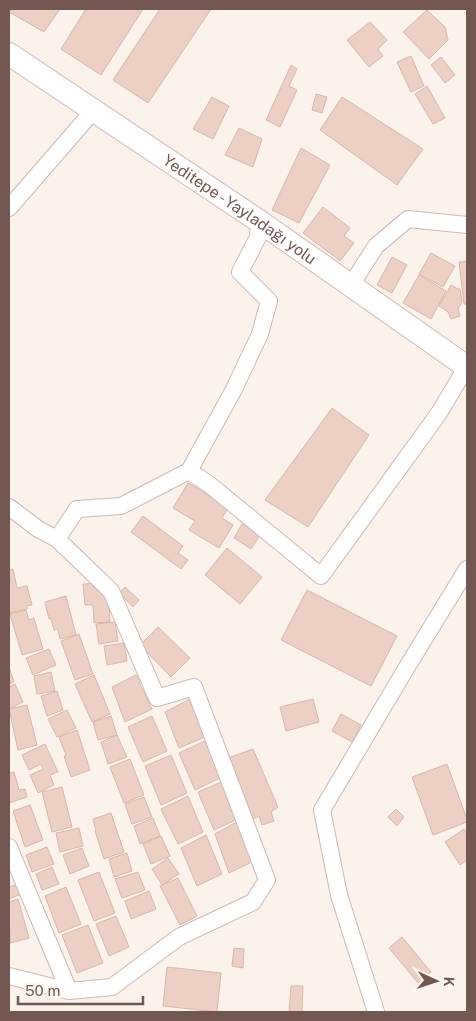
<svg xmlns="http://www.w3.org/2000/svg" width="476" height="1021" font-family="'Public Sans',sans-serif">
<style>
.building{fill:#ecd0c6;stroke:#dcb6a8}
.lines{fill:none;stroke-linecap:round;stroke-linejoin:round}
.minor-casing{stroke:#cbbab2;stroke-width:18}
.secondary-casing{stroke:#cfbbb3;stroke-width:24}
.minor{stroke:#fff;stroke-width:16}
.secondary{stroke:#fff;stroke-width:22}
.labels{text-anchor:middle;stroke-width:5;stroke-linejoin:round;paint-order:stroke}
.street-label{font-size:16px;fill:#725851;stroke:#fdf7f1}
</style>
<rect width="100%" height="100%" fill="#faf2eb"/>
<path class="building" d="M9,9H60L44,32L9,12Z
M86,9H143L101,75L61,49Z
M160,9H211L148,103L113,80Z
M427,10L445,27L448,40L429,59L403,32Z
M370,22L387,40L378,49L383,56L369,67L347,40Z
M411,56L424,86L411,92L397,62Z
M441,57L455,75L445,83L431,65Z
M291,65L297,69L289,86L297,90L280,127L266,120Z
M427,86L445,118L433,124L415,94Z
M316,94L327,97L322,113L312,110Z
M212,97L229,106L213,139L193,129Z
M342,97L423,149L397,185L320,130Z
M239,128L262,139L253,167L225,155Z
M301,148L330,165L299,223L272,210Z
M323,207L350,228L344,236L354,243L340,261L303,233Z
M431,253L455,266L443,287L419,274Z
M392,257L407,265L392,293L377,285Z
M467,261V304H464L459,262Z
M419,275L446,291L431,319L403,303Z
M451,285L458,289H460L462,302L458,309L460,316L451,319L448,312L439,306Z
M332,408L369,435L308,527L265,500Z
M188,483L229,507L222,518L233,525L219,548L189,530L195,521L173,508Z
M143,516L183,546L178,553L188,560L181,569L131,532Z
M242,524L260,535L251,549L234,538Z
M227,548L262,577L240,604L205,575Z
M13,569L17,588L27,586L32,605L27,606V609L9,613V570Z
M99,583L109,607L110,622L94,623L93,605H85L83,584Z
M125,587L139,600L133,607L119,593Z
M307,590L397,636L371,686L281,640Z
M66,596L76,635L60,639L58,629L54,630L51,619H49L45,602Z
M26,610L29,620L34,618L43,649L22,655L10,614Z
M115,622L118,641L99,644L96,624Z
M158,627L190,658L171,677L140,645Z
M79,634L93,674L75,680L61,641Z
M124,643L127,661L107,665L104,646Z
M49,649L56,665L33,675L26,658Z
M9,667L14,682L9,684Z
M51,672L55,691L37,694L34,676Z
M94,675L110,714L92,722L75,684Z
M136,675L141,681L139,682L152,709L125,722L112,687Z
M15,684L23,702L9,709V687Z
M57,691L63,710L47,716L41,696Z
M190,699L205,737L179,748L165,712Z
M313,699L319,722L286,731L280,707Z
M27,705L37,745L18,750L9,709Z
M67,710L76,728L57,737L48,719Z
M341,714L361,725L352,742L332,731Z
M111,716L117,735L98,740L93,722Z
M152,716L167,751L143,762L128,727Z
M77,730L90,770L71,777L64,756L66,755L59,737Z
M117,735L127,757L108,764L101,742Z
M207,740L224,776L195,790L179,753Z
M45,744L58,772L50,775L54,785L38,793L30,775L43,769L41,764L29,770L22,755Z
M253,749L278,807L271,812L274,821L262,825L259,816L253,819L228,758Z
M171,755L187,793L161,805L145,766Z
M130,759L144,795L124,803L110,767Z
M447,764L467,819V822L433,835L412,777Z
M14,772L19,790L25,789L27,797L9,803V773Z
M226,780L240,818L214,830L198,792Z
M62,787L72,827L52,832L42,792Z
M188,796L203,832L178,844L161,809Z
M144,797L152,817L132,824L125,804Z
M30,805L43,840L25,847L13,811Z
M396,809L404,817L397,826L388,817Z
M111,813L124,852L104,859L95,831L96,830L93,819Z
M153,818L160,836L140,844L134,826Z
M240,820L256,860L229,873L215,834Z
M79,828L83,846L60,852L56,833Z
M464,829L467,834V860L460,865L445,842Z
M206,835L222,874L197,886L181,848Z
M161,836L170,856L151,864L143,844Z
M47,847L54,864L32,872L26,855Z
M82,848L89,866L70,874L63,855Z
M127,853L132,871L114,877L109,859Z
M168,858L179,874L162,885L152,869Z
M52,867L59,884L42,890L36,874Z
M99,872L115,913L94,921L78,880Z
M138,872L145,890L122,898L115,879Z
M178,878L197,916L180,925L160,886Z
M9,884L10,887L17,884L21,894L9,899Z
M66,887L81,924L59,933L45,896Z
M149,891L156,909L131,919L125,901Z
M18,899L29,938L10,943L9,902Z
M116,916L129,947L109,956L96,924Z
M88,925L103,963L77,973L62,935Z
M402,937L431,972L418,983L389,948Z
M234,948L244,949L243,968L232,966Z
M167,967L221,973L217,1012L163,1006Z
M291,986H303L302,1012H289Z"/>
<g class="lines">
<defs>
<path id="minor" d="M9,208L94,110
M351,285L376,246L408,219L467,225
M189,471L233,391L260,334L269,301L240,272L258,237L259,221
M9,507L38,529L57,539L111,591L157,698L194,687L267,880L253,902L179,937L112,987L69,991L9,976
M57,539L77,509L121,506L189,471L210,485L321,576L439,413L467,366
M9,847L69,991
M376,1012L339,895L322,810L407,667L467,569"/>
<g id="secondary">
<path id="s1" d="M9,54L259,221L467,367"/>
</g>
</defs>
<use href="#minor" class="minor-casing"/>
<use href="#secondary" class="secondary-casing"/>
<use href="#minor" class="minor"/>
<use href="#secondary" class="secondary"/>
</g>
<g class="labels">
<g class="street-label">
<text dy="6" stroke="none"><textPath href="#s1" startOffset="278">Yeditepe - Yayladağı yolu</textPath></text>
</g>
</g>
<rect width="476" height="1021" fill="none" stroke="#725851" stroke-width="20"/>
<g transform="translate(436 981) rotate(93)" stroke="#fdf7f1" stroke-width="4" paint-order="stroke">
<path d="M0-4L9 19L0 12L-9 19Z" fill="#725851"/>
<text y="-8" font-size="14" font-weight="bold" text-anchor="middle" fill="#725851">K</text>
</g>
<path d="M18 996v8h125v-8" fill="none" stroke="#725851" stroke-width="2.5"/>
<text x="25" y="996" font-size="15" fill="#725851" stroke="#fdf7f1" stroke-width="4" paint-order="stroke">50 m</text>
</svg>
